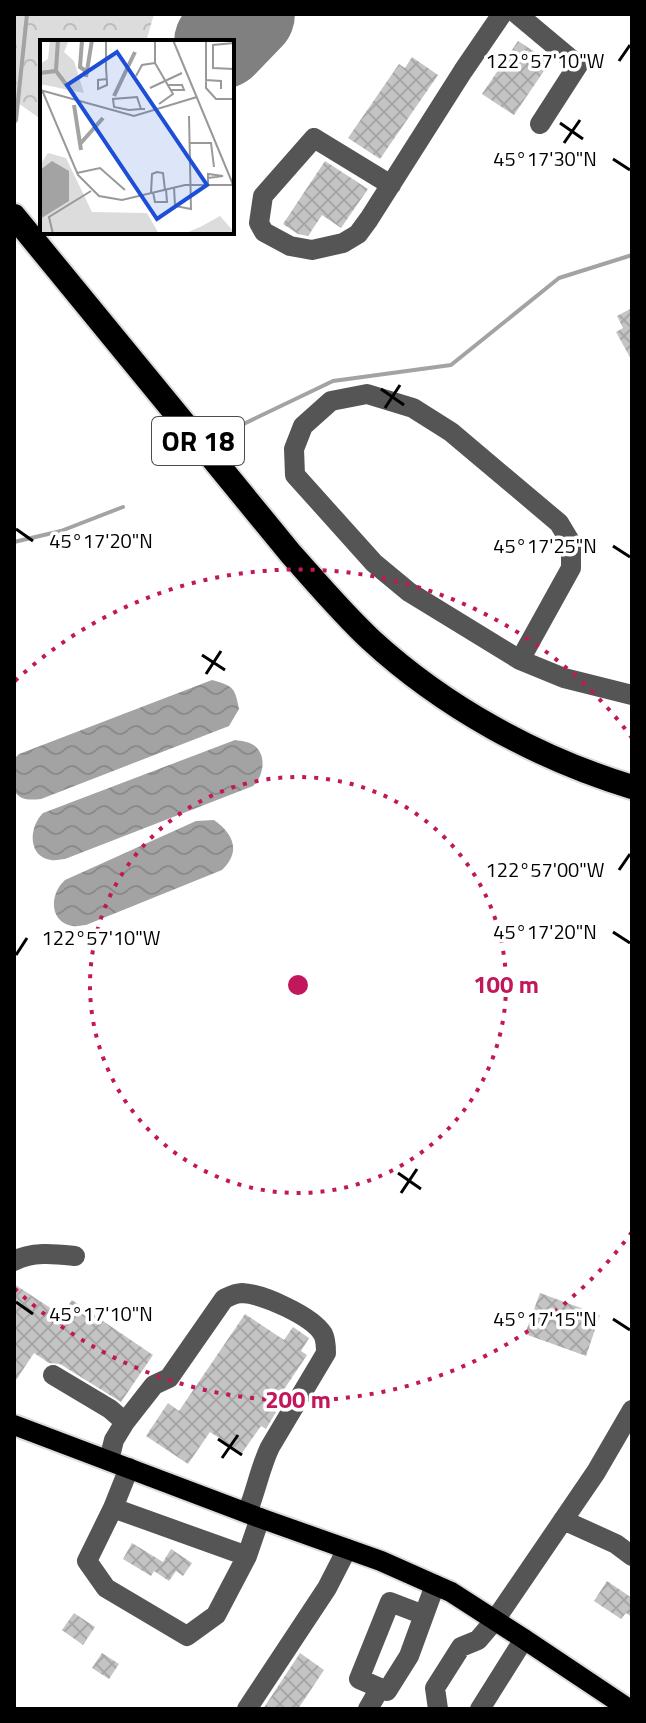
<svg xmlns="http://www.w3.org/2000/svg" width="646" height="1723" font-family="'Titillium Web',sans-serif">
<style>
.forest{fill:url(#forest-crowns)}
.water{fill:url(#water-waves)}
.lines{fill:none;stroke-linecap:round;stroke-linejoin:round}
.stream{stroke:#a3a3a3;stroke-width:4}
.runway{stroke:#808080;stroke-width:94}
.building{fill:url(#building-cross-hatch)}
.major-casing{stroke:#dbdbdb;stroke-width:24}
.highway-casing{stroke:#dbdbdb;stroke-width:28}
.minor{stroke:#555;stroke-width:20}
.major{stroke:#000;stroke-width:20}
.highway{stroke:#000;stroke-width:24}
.ticks{fill:none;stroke:#000;stroke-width:3}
.ring{fill:none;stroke:#c2185b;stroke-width:4;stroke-dasharray:4 8}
.labels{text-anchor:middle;stroke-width:7;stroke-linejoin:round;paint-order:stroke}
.shield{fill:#fff;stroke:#4c4c4c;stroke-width:2}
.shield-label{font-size:28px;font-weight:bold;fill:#000}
.inset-river{fill:none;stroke:#a3a3a3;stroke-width:4}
.inset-road{fill:none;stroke:#999;stroke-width:2}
.view{fill:#1d4ed8;fill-opacity:0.15;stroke:#1d4ed8;stroke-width:4}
.inset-edge{fill:none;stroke:#000;stroke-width:4}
.ticks-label{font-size:20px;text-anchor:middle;fill:#000;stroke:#fff;stroke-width:7;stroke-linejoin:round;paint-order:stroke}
.centre{fill:#c2185b;stroke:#fff;stroke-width:4}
.ring-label{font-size:24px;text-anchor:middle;font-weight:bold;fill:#c2185b;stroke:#fff;stroke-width:7;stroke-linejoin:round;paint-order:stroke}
</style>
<defs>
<pattern id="forest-crowns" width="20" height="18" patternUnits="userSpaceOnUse" patternTransform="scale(2)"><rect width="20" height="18" fill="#dcdcdc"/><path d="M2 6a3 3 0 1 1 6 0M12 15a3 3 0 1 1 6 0" fill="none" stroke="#bbb"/></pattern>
<pattern id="water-waves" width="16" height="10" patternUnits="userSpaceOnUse" patternTransform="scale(2)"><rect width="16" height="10" fill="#a3a3a3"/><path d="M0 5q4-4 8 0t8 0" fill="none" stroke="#8b8b8b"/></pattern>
<pattern id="building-cross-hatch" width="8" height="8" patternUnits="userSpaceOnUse" patternTransform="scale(2)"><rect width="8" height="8" fill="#c4c4c4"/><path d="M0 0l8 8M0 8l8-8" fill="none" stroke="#a7a7a7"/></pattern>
</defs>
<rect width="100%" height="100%" fill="#fff"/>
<path class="forest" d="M14,14H154L146,42H42V120L14,100Z"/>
<path class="water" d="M212,680C233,686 235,687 239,709L229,726L41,799C30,800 21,801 14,791V759L19,754Z
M235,740C242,741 251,742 256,747C267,757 263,777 253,786L65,859C60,859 56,861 51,860C27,856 29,827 43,813Z
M214,820C234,834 241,852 222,870L86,925C81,925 77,927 73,926C48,922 50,893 65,880L196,821Z"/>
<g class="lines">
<path class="stream" d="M14,123L16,120L27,14
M235,428L333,381L451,365L559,278L632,255
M14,542L61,531L123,507"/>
<path class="runway" d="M221,42L248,14"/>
</g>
<path class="building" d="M518,41L550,62L514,115L482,94Z
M412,57L438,75L380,159L348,138L399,64L405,68Z
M325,161L368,189L341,228L322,215L308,236L298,234L283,224Z
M632,308V361L616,332L623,328L617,316Z
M14,1284L61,1315L72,1300L153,1355L121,1402L60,1364L49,1363L34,1353L14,1383Z
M540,1293L600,1315L586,1356L525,1334Z
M245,1314L284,1340L293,1327L309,1338L301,1351L307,1355L271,1409L276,1412L266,1429L261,1426L242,1453L210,1432L188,1464L146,1436L168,1403L179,1411Z
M132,1543L163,1562L171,1549L192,1563L183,1576L176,1571L169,1581L154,1571L151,1576L123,1559Z
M607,1581L632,1598V1617L626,1613L621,1619L594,1601Z
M74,1613L95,1627L83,1645L62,1630Z
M102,1653L119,1664L109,1679L92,1668Z
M300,1653L324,1670L298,1709H263Z"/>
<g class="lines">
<defs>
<path id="major" d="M14,1425L260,1518L381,1561L435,1585L451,1592L524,1639L629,1709"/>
<path id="highway" d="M14,216L291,554C317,583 342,613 371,640C444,707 537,758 632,787"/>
</defs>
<use href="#major" class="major-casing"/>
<use href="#highway" class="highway-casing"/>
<path class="minor" d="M517,14L578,65L540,124
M391,185L314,138L263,196L259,223L264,232L290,246L312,250L343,243L358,234L369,219L463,71L502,14
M520,660L571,568V543L559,523L451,432L413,408L367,394L331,401L303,426L294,449L295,475L374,563L409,592L520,660L564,678L632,695
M14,1261C32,1251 56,1254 75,1256
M53,1375L110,1409L125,1422
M109,1460L114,1440L125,1422L154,1385L169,1378L224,1299C230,1296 235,1293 242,1293C263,1294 312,1316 323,1334C326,1340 326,1346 326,1353L270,1447C260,1468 256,1491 247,1513
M129,1468L113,1508L87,1561L106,1588L187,1636L216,1615L247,1556L260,1518
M113,1508L247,1556
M563,1520L616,1544L632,1556
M424,1615L390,1602L359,1679L387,1691L409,1656L435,1585
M247,1709L327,1588L347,1549
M368,1709L380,1688
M438,1709L435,1688L461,1647L478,1640L495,1620L596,1472L632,1410
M480,1709L524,1639"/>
<use href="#major" class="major"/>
<use href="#highway" class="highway"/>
</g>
<path class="ticks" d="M619,61L630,45M560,123L583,139M564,143L580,120M613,159L630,170M381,389L404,405M385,408L400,385M16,529L33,541M613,546L630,557M202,655L225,670M206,674L221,651M619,870L630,854M613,932L630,943M16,955L27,938M398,1173L421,1189M401,1193L417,1169M16,1302L33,1314M613,1319L630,1330M218,1439L242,1455M222,1458L238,1435"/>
<g class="ring">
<circle cx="298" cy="985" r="208"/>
<path d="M632 1232A415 415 0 0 1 15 1289M15 681A415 415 0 0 1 632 738"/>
</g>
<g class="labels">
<rect class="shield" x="152" y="417" width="92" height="48" rx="6"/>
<g class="shield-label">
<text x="198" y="451">OR 18</text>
</g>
</g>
<g transform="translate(40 40)">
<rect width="194" height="194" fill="#fff"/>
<path d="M10,0H29L24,12L34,21L44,53L0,44V24L8,19ZM8,113L26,118L52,172L107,173L119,194H0V125ZM180,176L194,192L144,194L162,186Z" fill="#dcdcdc"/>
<path d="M12,121L29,131V161L0,179V130Z" fill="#a3a3a3"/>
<path class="inset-river" d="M42,0L40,27L47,32M16,30L18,0M0,33L16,31L34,55M46,37L52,0M74,56L95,12M34,65L41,110M40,104L63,78"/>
<path class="inset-road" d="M115,0V23L133,54L119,64M133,0L194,147M166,0V48L176,59H194M65,1H126M66,1V27L67,43V45L58,49V40L67,39M194,3L173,5V28L194,29M96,36L102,25L115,23M165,40L181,41V49M128,45H142L144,50H131M110,48L142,33M0,50L94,76L157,57M2,50L38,135L59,156L82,160L145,145H193M101,69L97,57L73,59L74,67L89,70L101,69H105M150,103H171L174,127M37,133L60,128L85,150M168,138L183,136L168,134V145M134,147L135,166L151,169L149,76M113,152L115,162H127L126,149M111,153L112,134L117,132L123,133L125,150M13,194L9,177L51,151"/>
<path class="view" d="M77,12L167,145L117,179L27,45Z"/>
<rect width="194" height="194" class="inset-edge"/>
</g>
<g class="ticks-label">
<text x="545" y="68">122°57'10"W</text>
<text x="545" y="166">45°17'30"N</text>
<text x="101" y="548">45°17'20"N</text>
<text x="545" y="553">45°17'25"N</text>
<text x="545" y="877">122°57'00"W</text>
<text x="545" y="939">45°17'20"N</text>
<text x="101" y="945">122°57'10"W</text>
<text x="101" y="1321">45°17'10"N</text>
<text x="545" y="1326">45°17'15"N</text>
</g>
<circle cx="298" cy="985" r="12" class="centre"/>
<g class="ring-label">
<text x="506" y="993">100 m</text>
<text x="298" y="1408">200 m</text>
</g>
<rect width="646" height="1723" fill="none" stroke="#000000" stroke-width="32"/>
</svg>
